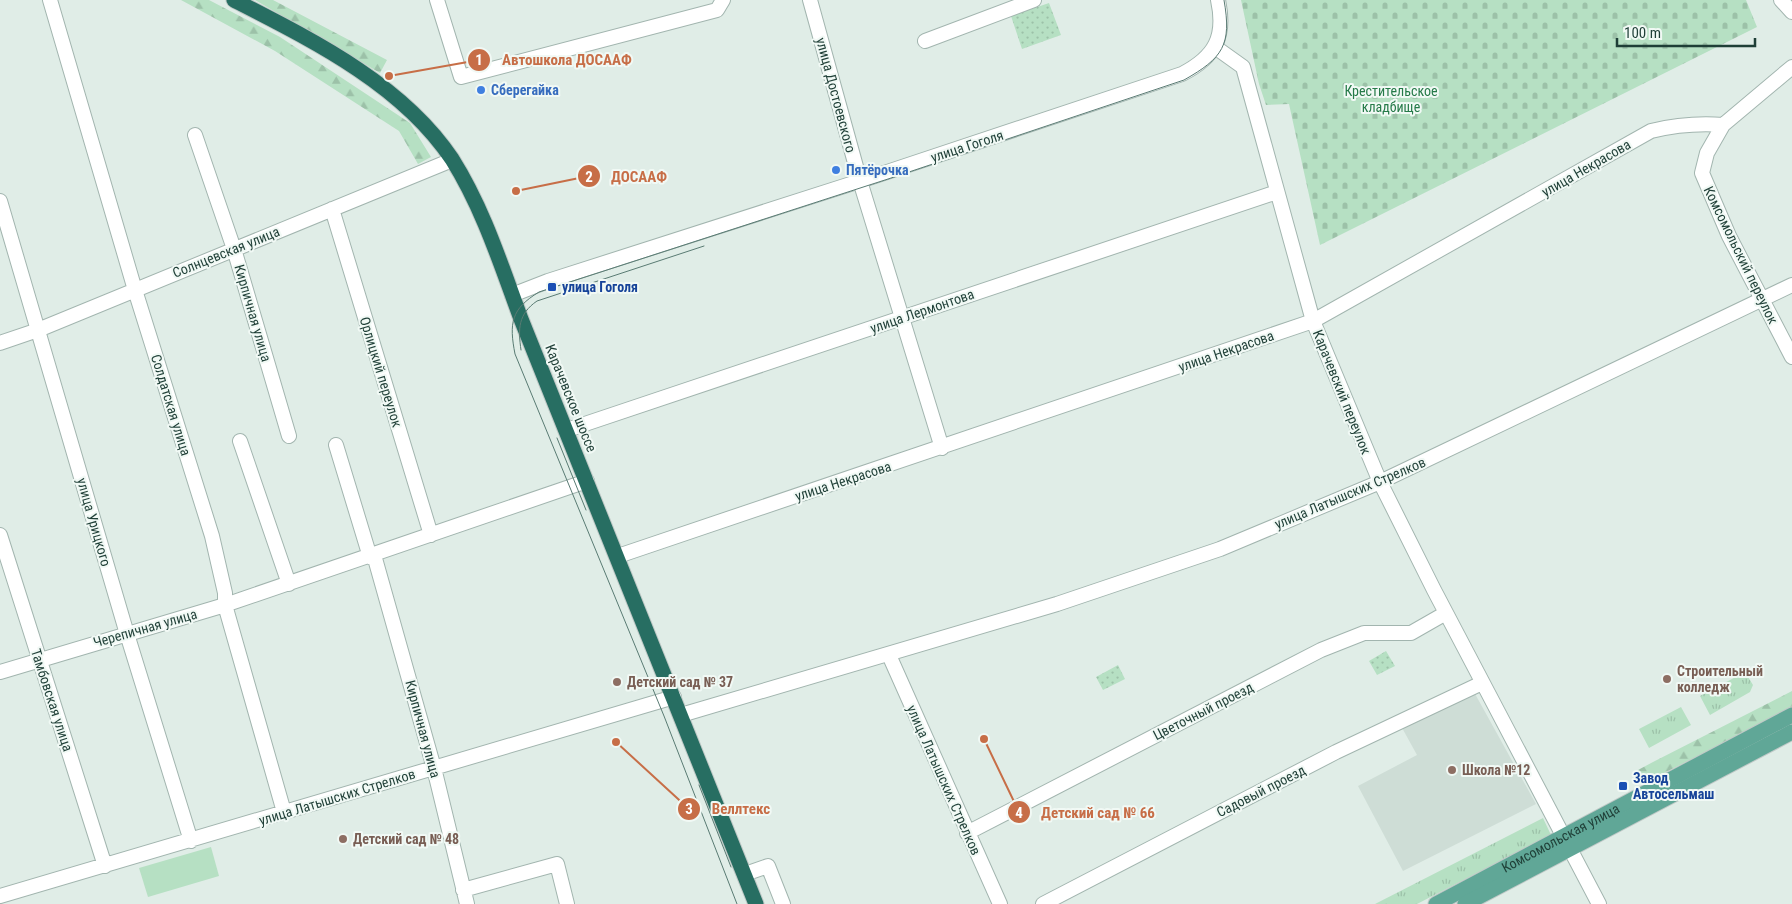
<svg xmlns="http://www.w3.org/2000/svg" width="1792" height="904" font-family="'Roboto Condensed',sans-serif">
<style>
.built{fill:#ceddd6}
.grass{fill:url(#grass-tufts)}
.forest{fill:url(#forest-firs)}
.cemetery{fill:url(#cemetery-stones)}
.park{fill:url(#park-dots)}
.pitch{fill:#b6e0c3}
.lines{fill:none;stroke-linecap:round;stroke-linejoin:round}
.minor-casing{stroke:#a2b5af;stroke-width:16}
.major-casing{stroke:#c0c9c7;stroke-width:17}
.highway-casing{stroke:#c0c9c7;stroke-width:17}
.minor{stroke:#fff;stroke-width:14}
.major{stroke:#60a797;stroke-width:15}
.highway{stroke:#276e62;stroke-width:15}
.tram{stroke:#597b73;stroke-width:1}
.shop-dot{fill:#3f7fe0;stroke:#f1f9f5;stroke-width:2}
.transit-dot{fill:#1a4fb4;stroke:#f1f9f5;stroke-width:2}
.education-dot{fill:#8d6e63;stroke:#f1f9f5;stroke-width:2}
.labels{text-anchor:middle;stroke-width:4;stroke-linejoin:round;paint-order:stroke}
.shop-label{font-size:14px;font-weight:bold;fill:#366cbe;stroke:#f1f9f5;text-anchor:start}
.park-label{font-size:14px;fill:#257a48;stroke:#f1f9f5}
.street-label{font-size:14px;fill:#1f3f37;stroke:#f1f9f5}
.transit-label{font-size:14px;font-weight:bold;fill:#164399;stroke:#f1f9f5;text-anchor:start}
.education-label{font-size:14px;font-weight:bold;fill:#785e54;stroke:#f1f9f5;text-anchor:start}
.leader{fill:none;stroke:#c76e47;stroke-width:2}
.callout-dot{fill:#c76e47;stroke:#f1f9f5;stroke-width:2}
.mark-label{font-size:15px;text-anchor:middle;font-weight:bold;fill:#fff}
.callout-label{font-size:15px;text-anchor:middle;font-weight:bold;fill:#c76e47;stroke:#f1f9f5;stroke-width:4;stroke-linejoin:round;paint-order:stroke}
</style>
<defs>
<pattern id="grass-tufts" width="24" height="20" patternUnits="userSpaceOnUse" patternTransform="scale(1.25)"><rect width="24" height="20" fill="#b6e0c3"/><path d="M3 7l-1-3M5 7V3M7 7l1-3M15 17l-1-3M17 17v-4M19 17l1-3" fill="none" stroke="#9cc1a8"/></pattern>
<pattern id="forest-firs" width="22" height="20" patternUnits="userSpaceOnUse" patternTransform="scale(1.25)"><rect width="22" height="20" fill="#b6e0c3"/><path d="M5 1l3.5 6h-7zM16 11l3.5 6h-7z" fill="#9cc1a8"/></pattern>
<pattern id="cemetery-stones" width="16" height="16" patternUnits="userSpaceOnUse" patternTransform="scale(1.25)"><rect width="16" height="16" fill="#b6e0c3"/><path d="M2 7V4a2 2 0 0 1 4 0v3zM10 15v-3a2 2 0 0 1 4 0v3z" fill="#9cc1a8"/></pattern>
<pattern id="park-dots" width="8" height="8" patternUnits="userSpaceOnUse" patternTransform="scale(1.25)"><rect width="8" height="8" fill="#b6e0c3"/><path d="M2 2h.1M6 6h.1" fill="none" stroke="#9cc1a8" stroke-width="1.8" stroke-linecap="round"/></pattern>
</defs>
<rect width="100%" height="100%" fill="#e0ede7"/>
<path class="built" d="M1474,692L1536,804L1403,871L1358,786L1417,755L1401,726Z"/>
<path class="grass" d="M1745,672L1753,685L1750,692L1710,715L1700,696Z
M1681,707L1691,725L1649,748L1639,729Z
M1543,818L1551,835L1417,904H1375Z"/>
<path class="forest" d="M181,0H209L280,37L410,123L431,157L418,164L399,131L275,51Z
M255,0H273L387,60L380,73Z
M1792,691V709L1648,781L1637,776L1638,770L1653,762Z"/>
<path class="cemetery" d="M1241,0H1746L1757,27L1320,245L1289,104L1266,105L1259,84Z"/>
<path class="park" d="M1049,3L1061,35L1022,49L1011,16Z
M1386,651L1395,666L1377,675L1369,661Z
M1118,665L1125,679L1103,690L1096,677Z"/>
<path class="pitch" d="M211,847L219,876L148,897L139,868Z"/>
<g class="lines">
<defs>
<path id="minor" d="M50,0L135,290L212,536L225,593V605L284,812
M437,0L461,77L717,10L723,0
M810,0L860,181L942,448
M1781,0L1792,12
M925,41L1034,0
M1215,47L1243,67L1313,321L1380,482L1434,590L1599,904
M1723,125L1707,153L1702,173L1729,236L1792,357
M195,135L234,249L289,436
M0,201L127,634L191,841
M332,209L431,535
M512,295L548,281L860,181L1182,74C1215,57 1226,37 1218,0
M0,343L38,330L452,160
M567,430L1277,192
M240,441L289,584
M336,445L370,557
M0,535L105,866
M374,555L434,768L467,904
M618,556L1313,321L1651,131C1676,125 1697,123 1723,125L1792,67
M889,655L1000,904
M0,672L225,605L587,481
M681,715L1057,604L1220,549L1380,482L1792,285
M967,833L1321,650L1364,633H1411L1446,613
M745,874L768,866L783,904
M463,890L557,864L567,904
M0,896L674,697
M1043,904L1336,752L1482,683"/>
<g id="major">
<path id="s1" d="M1436,904L1792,715"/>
<path d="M1465,904L1792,732"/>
</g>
<path id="highway" d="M234,0C312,40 402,84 452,159C483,208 501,265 521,319L756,904"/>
</defs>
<use href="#minor" class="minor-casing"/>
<use href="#major" class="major-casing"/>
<use href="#highway" class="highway-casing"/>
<use href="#minor" class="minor"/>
<use href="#major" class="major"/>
<use href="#highway" class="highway"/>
<path class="tram" d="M521,350C518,329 518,314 537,301L704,246
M557,438L586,510
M699,785L731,867
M737,904L664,716L515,354C509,323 511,309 539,292L888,179L1184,80C1223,58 1232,45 1224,0"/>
</g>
<g class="shop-dot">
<circle cx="481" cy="90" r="5"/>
<circle cx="836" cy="170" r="5"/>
</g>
<g class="transit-dot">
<rect x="547" y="282" width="10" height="10" rx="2.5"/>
<rect x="1618" y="781" width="10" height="10" rx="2.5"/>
</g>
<g class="education-dot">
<circle cx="1667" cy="679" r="5"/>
<circle cx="617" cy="682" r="5"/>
<circle cx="1452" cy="770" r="5"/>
<circle cx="343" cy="839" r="5"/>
</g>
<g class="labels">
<g class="shop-label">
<text x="491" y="95">Сберегайка</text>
<text x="846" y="175">Пятёрочка</text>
</g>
<g class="park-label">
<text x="1391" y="96">Крестительское<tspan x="1391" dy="16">кладбище</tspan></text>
</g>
<g class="street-label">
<text transform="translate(836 95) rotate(75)" y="5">улица Достоевского</text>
<text transform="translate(967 146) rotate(-18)" y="5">улица Гоголя</text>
<text transform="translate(1586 168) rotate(-30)" y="5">улица Некрасова</text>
<text transform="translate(226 252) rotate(-22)" y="5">Солнцевская улица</text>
<text transform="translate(1741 255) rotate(64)" y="5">Комсомольский переулок</text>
<text transform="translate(922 311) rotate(-19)" y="5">улица Лермонтова</text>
<text transform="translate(253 313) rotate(74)" y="5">Кирпичная улица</text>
<text transform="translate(1226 351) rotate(-19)" y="5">улица Некрасова</text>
<text transform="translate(381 372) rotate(73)" y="5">Орлицкий переулок</text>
<text transform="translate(1342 392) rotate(68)" y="5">Карачевский переулок</text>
<text transform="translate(571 398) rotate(68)" y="5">Карачевское шоссе</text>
<text transform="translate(171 405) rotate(73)" y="5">Солдатская улица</text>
<text transform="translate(843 481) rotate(-18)" y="5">улица Некрасова</text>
<text transform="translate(1350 493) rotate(-23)" y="5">улица Латышских Стрелков</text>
<text transform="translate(94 522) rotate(74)" y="5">улица Урицкого</text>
<text transform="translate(145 628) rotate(-16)" y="5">Черепичная улица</text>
<text transform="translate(52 700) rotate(72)" y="5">Тамбовская улица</text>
<text transform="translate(1203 711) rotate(-27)" y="5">Цветочный проезд</text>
<text transform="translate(423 729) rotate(75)" y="5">Кирпичная улица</text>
<text transform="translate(944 780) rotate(66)" y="5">улица Латышских Стрелков</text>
<text transform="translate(1261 791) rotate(-27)" y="5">Садовый проезд</text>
<text transform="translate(337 797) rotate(-17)" y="5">улица Латышских Стрелков</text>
<text dy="5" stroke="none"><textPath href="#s1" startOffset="141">Комсомольская улица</textPath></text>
</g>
<g class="transit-label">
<text x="562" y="292">улица Гоголя</text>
<text x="1633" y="783">Завод<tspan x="1633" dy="16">Автосельмаш</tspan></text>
</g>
<g class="education-label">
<text x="1677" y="676">Строительный<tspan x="1677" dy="16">колледж</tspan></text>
<text x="627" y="687">Детский сад № 37</text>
<text x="1462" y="775">Школа №12</text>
<text x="353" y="844">Детский сад № 48</text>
</g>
</g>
<path class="leader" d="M389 76L479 60M516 191L589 176M616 742L689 809M984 739L1019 812"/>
<g class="callout-dot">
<circle cx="389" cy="76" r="5"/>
<circle cx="516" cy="191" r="5"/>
<circle cx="616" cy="742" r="5"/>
<circle cx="984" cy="739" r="5"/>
<circle cx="479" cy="60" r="12"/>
<circle cx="589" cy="176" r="12"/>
<circle cx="689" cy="809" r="12"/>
<circle cx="1019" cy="812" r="12"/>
</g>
<g class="mark-label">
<text x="479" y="65">1</text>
<text x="589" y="182">2</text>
<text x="689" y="814">3</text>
<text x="1019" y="818">4</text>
</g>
<g class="callout-label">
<text x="567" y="65">Автошкола ДОСААФ</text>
<text x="639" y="182">ДОСААФ</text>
<text x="741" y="814">Веллтекс</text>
<text x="1098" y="818">Детский сад № 66</text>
</g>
<path d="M1617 38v8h138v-8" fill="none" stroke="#1f3f37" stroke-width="2.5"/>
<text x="1624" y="38" font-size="15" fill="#1f3f37" stroke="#f1f9f5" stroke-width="4" paint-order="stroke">100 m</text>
</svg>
